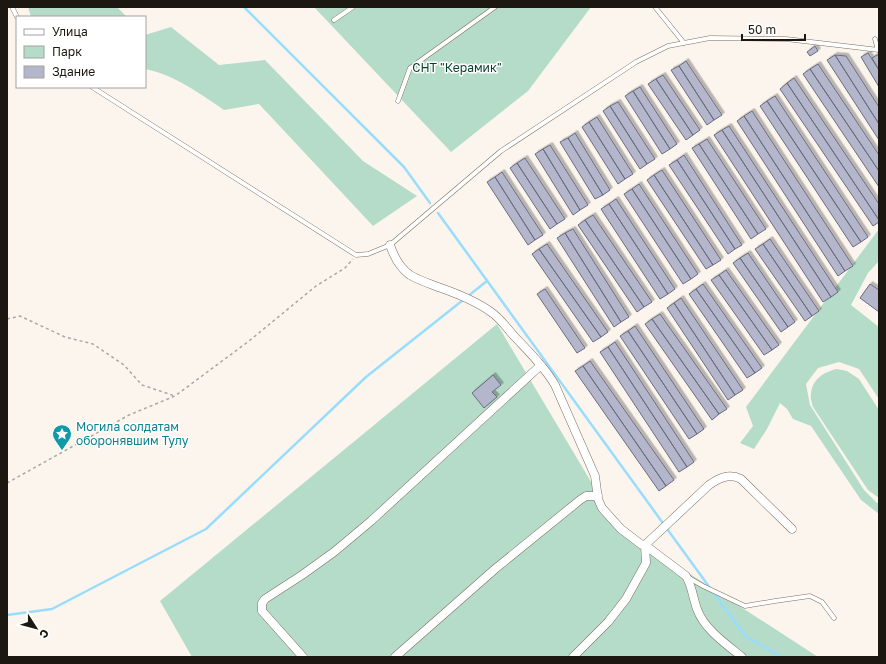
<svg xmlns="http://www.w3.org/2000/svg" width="886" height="664" font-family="'Golos Text',sans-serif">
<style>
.green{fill:#b5dcc8}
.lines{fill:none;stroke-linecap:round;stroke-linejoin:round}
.stream{stroke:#99ddfd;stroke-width:2.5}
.building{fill:#b4b6cc;stroke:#6a6b7f;filter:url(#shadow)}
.lane-casing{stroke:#7e6e5e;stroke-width:5}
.street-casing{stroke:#7e6e5e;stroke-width:9}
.path{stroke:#ada6a0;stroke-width:1.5;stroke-dasharray:3 3;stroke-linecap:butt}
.lane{stroke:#fff;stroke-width:4}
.street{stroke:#fff;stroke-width:8}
.labels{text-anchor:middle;stroke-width:3;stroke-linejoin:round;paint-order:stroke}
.park-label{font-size:12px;fill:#053e2a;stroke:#fff}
.culture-label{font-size:12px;fill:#0d838f;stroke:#fff;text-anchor:start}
</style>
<defs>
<filter id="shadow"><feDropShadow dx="2.5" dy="-2.5" stdDeviation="0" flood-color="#0004"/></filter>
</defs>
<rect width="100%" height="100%" fill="#fcf5ee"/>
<path class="green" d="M28,7H117L127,17H31Z
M314,7H591L528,91L451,152Z
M171,27L219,65L265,60L363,161L417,196L373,226L259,104L224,110C199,93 175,75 145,69V35Z
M879,229V261L868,273L851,305L879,327V399L859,369L839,362L818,368L806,384L810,405L864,490L877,503H879V514L861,500L811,426L793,419L787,409L780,403L767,429L754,449L740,443L753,426L746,407Z
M497,324L618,527L818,657H192L160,601Z
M837,369L847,371L859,379L879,410V498L868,490L813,407C812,403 810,398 811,394C812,379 824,372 837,369Z"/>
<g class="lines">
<path class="stream" d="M244,7L404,167L430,203
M438,213L710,588
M713,592L746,637L782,657
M7,615L52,609L206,529L366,377L487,281"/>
</g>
<path class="building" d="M815,46L818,51L810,56L807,52Z
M868,53L879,70V87L861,57Z
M879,54V70L872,58Z
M835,55L879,124V140L827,60Z
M835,55L846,56L879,107V124Z
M686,61L722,115L714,120L679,66Z
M818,64L879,155V171L810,69Z
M679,66L714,120L707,125L671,70Z
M810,69L879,171V187L803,74Z
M663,75L700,130L693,135L656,79Z
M794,78L879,204V220L787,83Z
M656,79L693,135L686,140L648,84Z
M787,83L879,220V222L873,226L780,89Z
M640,87L677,144L670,149L633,91Z
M633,91L670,149L662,154L625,96Z
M775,96L868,237L861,242L767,101Z
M767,101L861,242L853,247L760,106Z
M618,102L655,159L647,164L610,106Z
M610,106L647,164L640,169L603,111Z
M752,111L853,266L845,271L744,116Z
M744,116L845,271L838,276L737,121Z
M597,117L633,174L625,179L589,122Z
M589,122L625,179L618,184L582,127Z
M729,126L838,292L831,297L722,130Z
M722,130L831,297L823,302L714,135Z
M575,133L610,190L603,195L568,138Z
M568,138L603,195L595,199L560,142Z
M707,139L766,229L758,234L699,144Z
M699,144L758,234L751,239L692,148Z
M550,145L588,205L580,210L543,149Z
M543,149L580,210L573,215L535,154Z
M684,155L742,245L735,249L677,160Z
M525,158L565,219L557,224L517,163Z
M677,160L735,249L728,254L669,165Z
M517,163L557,224L550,229L510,168Z
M662,170L721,260L713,265L654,175Z
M502,172L543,235L535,240L495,177Z
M654,175L713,265L706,269L647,180Z
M495,177L535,240L528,245L487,182Z
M639,184L698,274L691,279L632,189Z
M632,189L691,279L683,284L624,194Z
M616,199L675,289L668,294L609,204Z
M609,204L668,294L660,299L601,209Z
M593,215L652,302L644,307L585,220Z
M585,220L644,307L637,312L578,225Z
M573,229L629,317L621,322L565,233Z
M565,233L621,322L614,327L557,238Z
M770,239L819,311L812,316L763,244Z
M547,244L608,332L601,337L539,249Z
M763,244L812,316L805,321L755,249Z
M539,249L601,337L593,342L532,254Z
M748,253L795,322L788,327L740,258Z
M740,258L788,327L781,332L733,263Z
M726,270L779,345L772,350L719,275Z
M719,275L772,350L764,355L711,280Z
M703,284L762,368L755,373L696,289Z
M870,284L879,290V312L860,298Z
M545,289L585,348L577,353L537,294Z
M696,289L755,373L747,378L689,294Z
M681,298L743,390L735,395L674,303Z
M674,303L735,395L728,400L667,308Z
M660,314L727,409L719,414L652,319Z
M652,319L719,414L712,420L645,324Z
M635,326L704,429L697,434L628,331Z
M628,331L697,434L689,439L620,336Z
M615,342L694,462L687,467L608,347Z
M608,347L687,467L679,472L600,352Z
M590,361L674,480L666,486L583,366Z
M583,366L666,486L659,491L575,371Z
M493,375L501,385L492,392L497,397L484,408L472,393Z"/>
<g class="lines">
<defs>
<path id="lane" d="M12,7L17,17
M655,7L684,43
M334,20L353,7
M875,39L878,50
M92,87L356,255L368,254L390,245L501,151L636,62L668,46L710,38L786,39L879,50
M398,101L410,68L495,7
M689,578L703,586L745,606L775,601L810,596L822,602L834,618"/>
<path id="street" d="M390,245C394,257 400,268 410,275C420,281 431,284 441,288C458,294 476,301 491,312C500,318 506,327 514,336C528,351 544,366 555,385L595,476L598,499L602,508L621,529L642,545H645L686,576C692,586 693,598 697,609C704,629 726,644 742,657
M645,545L709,485C719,478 729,473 741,479L792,529
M303,657L262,611V603L265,599L302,575L334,552L371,521L541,365
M395,657L495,569L580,500L586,496H598
M573,657L608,622L626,599L646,563L645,545"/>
</defs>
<use href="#lane" class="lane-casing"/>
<use href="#street" class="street-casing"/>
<path class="path" d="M7,319L20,316L65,337L93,344L124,365L142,385L175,396
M7,483L129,415L175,396L249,341L316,286L345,268L353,259"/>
<use href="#lane" class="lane"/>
<use href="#street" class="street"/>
</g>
<defs>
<symbol id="sight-pin" viewBox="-11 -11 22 30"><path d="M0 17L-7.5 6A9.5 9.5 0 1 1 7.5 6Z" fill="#0f9aa8" stroke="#fff"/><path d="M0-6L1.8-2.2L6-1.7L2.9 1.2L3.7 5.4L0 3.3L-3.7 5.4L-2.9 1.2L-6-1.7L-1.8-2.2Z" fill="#fff"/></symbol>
</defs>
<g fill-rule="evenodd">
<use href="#sight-pin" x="51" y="423" width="22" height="30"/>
</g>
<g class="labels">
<g class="park-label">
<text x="457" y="72">СНТ "Керамик"</text>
</g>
<g class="culture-label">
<text x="76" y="431">Могила солдатам<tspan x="76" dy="14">оборонявшим Тулу</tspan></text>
</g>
</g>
<rect width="886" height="664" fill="none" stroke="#1d1711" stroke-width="16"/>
<rect x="16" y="16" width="130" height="72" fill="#ffffff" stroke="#a5a2a0"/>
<rect x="24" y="29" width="20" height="6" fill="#ffffff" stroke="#a5a2a0"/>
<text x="52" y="36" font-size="12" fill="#1d1711">Улица</text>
<rect x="24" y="46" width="20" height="12" fill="#b5dcc8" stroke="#a5a2a0"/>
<text x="52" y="56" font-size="12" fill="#1d1711">Парк</text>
<rect x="24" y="66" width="20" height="12" fill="#b4b6cc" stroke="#a5a2a0"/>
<text x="52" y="76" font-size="12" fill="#1d1711">Здание</text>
<g transform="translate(36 628) rotate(126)" stroke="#ffffff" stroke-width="3" paint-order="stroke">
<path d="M0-3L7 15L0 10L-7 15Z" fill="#1d1711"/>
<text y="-6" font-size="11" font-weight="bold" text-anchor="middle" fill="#1d1711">С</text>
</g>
<path d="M742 34v6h63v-6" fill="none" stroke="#1d1711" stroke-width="2"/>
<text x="748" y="34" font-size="12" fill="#1d1711" stroke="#ffffff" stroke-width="3" paint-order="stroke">50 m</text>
</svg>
